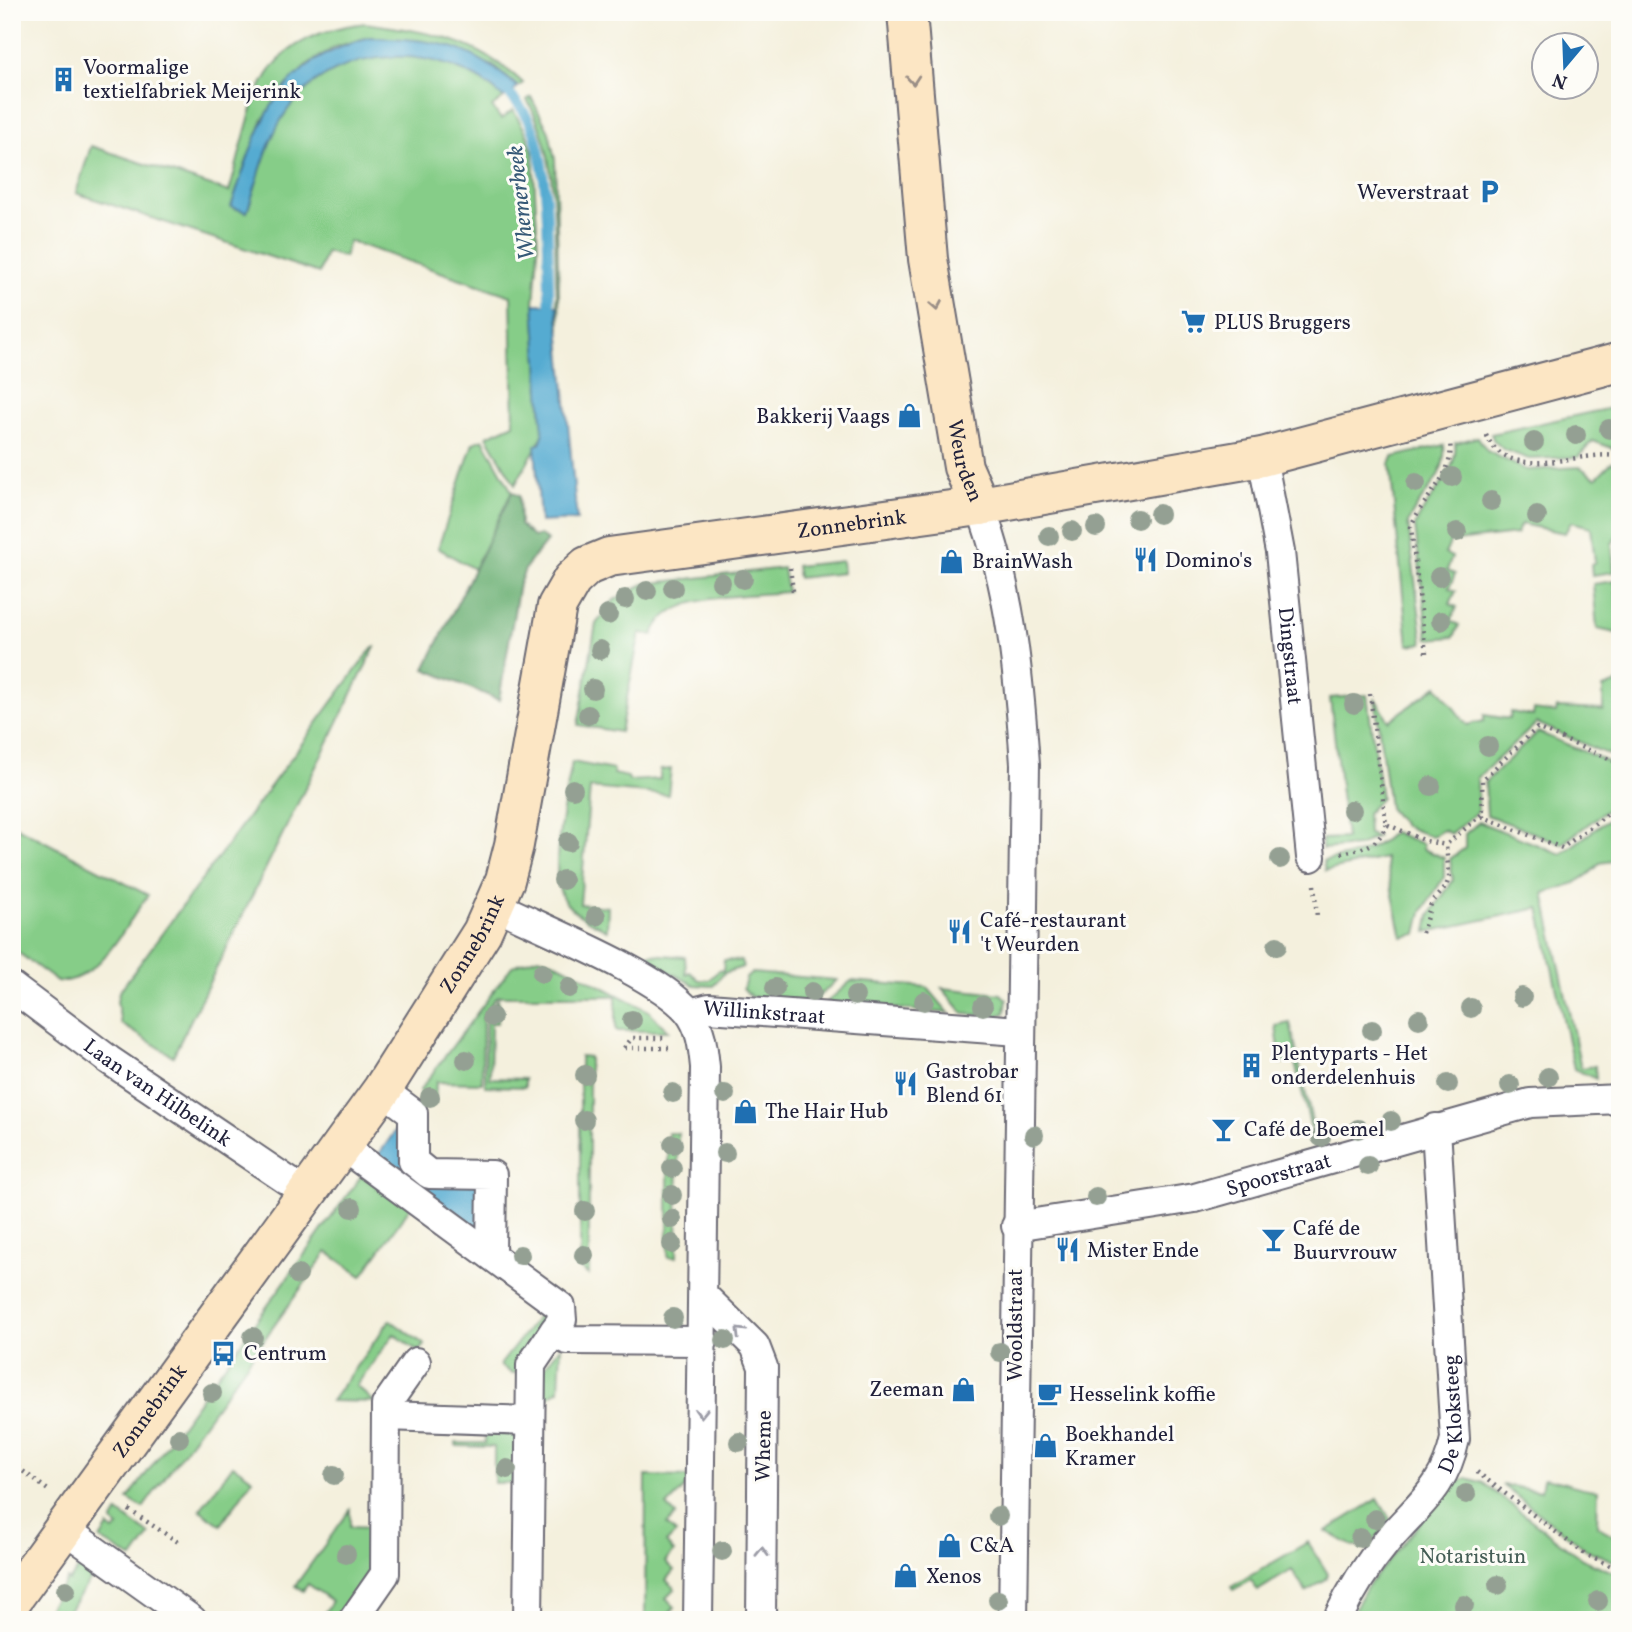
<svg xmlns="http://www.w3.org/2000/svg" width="1632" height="1632" font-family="Vollkorn,serif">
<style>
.green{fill:#86cd88;stroke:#547862;stroke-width:2}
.forest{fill:#6cb074;stroke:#476958;stroke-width:2}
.water{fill:#55abd1;stroke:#3c6686;stroke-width:2}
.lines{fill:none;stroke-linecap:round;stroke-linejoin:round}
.stream{stroke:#55abd1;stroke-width:10}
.street-casing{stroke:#6c6a74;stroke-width:32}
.secondary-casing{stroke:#6c6a74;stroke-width:42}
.path{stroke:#6c6a74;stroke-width:4.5;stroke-dasharray:2 5;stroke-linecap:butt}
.street{stroke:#fff;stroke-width:28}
.secondary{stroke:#fce6c4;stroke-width:38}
.tree{fill:#94a093}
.oneway{stroke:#9a8e86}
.oneway2{stroke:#9c9ca7}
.labels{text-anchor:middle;stroke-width:6;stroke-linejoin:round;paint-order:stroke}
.poi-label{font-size:21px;fill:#22223b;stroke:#fdfcf7;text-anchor:start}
.street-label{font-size:21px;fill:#22223b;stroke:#fdfcf7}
.park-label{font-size:21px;fill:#455e56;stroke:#fdfcf7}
.water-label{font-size:23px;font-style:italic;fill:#365977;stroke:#fdfcf7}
</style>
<rect width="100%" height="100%" fill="#fdfcf7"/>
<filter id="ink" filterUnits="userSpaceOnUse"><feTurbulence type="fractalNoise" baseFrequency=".0143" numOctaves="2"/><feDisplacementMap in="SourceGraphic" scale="14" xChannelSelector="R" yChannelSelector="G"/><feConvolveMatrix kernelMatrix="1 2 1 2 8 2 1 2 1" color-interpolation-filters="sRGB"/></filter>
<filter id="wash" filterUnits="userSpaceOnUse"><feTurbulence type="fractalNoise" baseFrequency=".00686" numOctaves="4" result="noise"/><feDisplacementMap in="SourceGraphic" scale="28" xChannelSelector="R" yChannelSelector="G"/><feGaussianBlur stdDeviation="1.57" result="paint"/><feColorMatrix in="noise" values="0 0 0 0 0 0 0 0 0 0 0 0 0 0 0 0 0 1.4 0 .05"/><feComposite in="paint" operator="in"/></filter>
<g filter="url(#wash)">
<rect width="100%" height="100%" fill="#f4f0dd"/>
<path class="green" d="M365,23C428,32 475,38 523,83L518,87L494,66L369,37L335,47L305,66L263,119L231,207L247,212C259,177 267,137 289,108C340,41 445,42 504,98L492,107L501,119L513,110L526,132L533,152L538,250L534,304L543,435L515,485L487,436L514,424L511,296L349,241L344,257L326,252L319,273L76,193L91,146L229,192C256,102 252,38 365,23Z
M531,97L549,132L555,159L560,330C550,255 566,167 527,100Z
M1620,406V451L1593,441L1578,457L1529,459L1504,450L1494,441L1491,434Z
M1478,437L1487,451L1526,470L1580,467L1596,478L1612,462L1620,465V530L1612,544L1614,572L1592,575L1591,565L1595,563L1591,527L1571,522L1565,533L1521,524L1516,534L1456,541L1452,539L1445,554L1452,557L1447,571L1455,574L1449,588L1456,591L1450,604L1457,607L1451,621L1459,625L1454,637L1428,639L1415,526C1425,498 1459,475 1455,443Z
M483,439L512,492L474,569L438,548L473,443Z
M1444,445C1448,478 1419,495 1408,523L1423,643L1408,645L1390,464L1393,457Z
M842,561L843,573L798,578L796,566Z
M783,568L787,592C749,596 665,592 653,635L640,633L620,732L578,725L596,624L614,600L644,584Z
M1615,581L1620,626V634L1597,629L1593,584Z
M373,647H375L173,1056L121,1024L117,1001L119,992Z
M1620,682V760L1537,723L1477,778L1478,811L1451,834L1443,830L1432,837L1404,826L1389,808L1375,698L1389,721L1437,686L1467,725L1484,721V715L1510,719L1511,712L1533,716L1534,710L1556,713L1557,708L1603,710V688Z
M1367,695L1381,798L1367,813L1368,834L1376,837L1359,846L1322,849V839L1346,838L1330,698Z
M1538,732L1615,765L1620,800L1562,844L1487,815L1485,782Z
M572,762L614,770V774L628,777L629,781L660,779V770L671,769L668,795L590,788L580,904L608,907L607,930C593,923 577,916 566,903C545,878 567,793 572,762Z
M1620,811V860L1600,863C1583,883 1567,886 1544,893L1581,1068L1595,1066L1596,1079L1574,1069L1539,908L1427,932L1430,915L1453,880L1450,859L1465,848V834L1479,822L1561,854Z
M13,825L148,895C125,925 101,981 58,982L12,948V876L19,866L12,836Z
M1393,832L1423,844V849L1444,858V877L1422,912L1417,934L1402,937L1385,858L1325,871L1323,861C1351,856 1372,853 1393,832Z
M650,954L685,957L686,974L690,972L699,980H709L719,970L723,971L724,960L741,961L743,967L724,973L713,986L694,985L647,960Z
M538,957L553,961L649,1011L668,1031H616V996H497L483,1014L482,1083L436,1082L435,1104H420V1090L512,966Z
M752,973L837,980L812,1002L751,997L743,988L746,978Z
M851,981L927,987L949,1013L826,1003Z
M942,988L1001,994L1007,1000L1005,1013L997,1016L964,1014Z
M498,999L497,1023H491L490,1078L525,1079V1087L485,1086L486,1016Z
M1290,1023L1313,1126L1311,1129L1294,1059L1281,1064L1276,1026Z
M580,1056L589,1057V1275L574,1264V1261L580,1260Z
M668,1133H678L677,1257H668Z
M364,1172L411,1206L362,1276L327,1252L143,1508L128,1499Z
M547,1305L552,1309L519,1355L518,1373H511L500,1365Z
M390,1320L425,1345L419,1352L394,1334L356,1386L374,1402L331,1401Z
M561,1346L559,1390L541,1402V1372Z
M486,1427H504L518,1438L517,1483H494V1447L456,1446V1443H485Z
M233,1465L253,1479L221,1525L200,1510Z
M646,1476L690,1477V1482L667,1506L676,1515L667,1525L676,1533L666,1543L674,1552L665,1562L674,1570L666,1580L675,1589L666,1598L675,1607L666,1617L669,1620H645Z
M1467,1478L1483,1483L1582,1559L1620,1575V1620H1349L1366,1588L1451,1485Z
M1543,1478C1563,1480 1575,1489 1598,1490L1597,1526L1620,1539V1564L1587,1550L1502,1485L1541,1491Z
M1378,1499L1391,1521L1370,1545L1354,1547L1326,1531Z
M350,1510V1527L375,1528V1568L338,1620H320L332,1601L308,1584L303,1591L295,1586Z
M118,1512L150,1535L133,1559L100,1539L108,1527L114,1531L118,1527L112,1522Z
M1308,1542L1328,1574L1326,1579L1306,1592L1292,1570L1257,1591L1251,1580L1233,1590L1231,1587Z
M83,1562L96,1572L62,1620H41L67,1579L69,1581Z"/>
<path class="forest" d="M512,492L519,496L520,525L533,537L540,535L547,541L526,567L519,584L499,700L425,669Z"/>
<path class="water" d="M369,37C435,40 467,42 518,87L504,98C445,42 339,41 289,108C267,137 259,178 247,212L231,207C260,121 274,65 369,37Z
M534,304L557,305L577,520L540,522L535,445L540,444L543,435Z
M400,1124L403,1165L483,1182L478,1231L377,1157Z"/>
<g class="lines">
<path class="stream" d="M499,84C514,98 527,112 534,132C551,183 547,262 550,317"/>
</g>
</g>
<g filter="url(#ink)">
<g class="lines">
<defs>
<g id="street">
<path id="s1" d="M1262,457L1280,552L1311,857"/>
<path d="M980,506C1011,588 1019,677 1025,764L1013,1620"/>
<path d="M495,905C543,929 657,974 688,1011C701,1027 703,1047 705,1067L698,1620"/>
<path id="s2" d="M12,987L109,1060L306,1193"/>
<path id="s3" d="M690,1013L709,1008L1019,1031"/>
<path d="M382,1090L413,1113V1161L429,1174L492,1175L491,1255"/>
<path d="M342,1146L561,1307L562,1320L554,1331L567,1340L703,1341"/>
<path id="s4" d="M1016,1226L1195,1198L1530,1103L1620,1099"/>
<path d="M704,1296L755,1346L763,1367L761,1620"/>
<path d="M386,1416L529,1421"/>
<path d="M63,1528L192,1620"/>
<path d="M353,1620L385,1574L386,1405L416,1362"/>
<path d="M528,1620L531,1365L554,1331"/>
<path id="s5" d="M1337,1620C1350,1592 1367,1565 1387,1541C1418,1504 1444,1490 1455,1439L1436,1128"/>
</g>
<g id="secondary">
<path id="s6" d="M907,12L928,259L963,467L980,506"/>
<path id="s7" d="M12,1600L382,1090L482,932L505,880L514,845L557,606L572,580L587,566L609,557L980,506L1262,457L1620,362"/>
</g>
</defs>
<use href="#street" class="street-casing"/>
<use href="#secondary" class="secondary-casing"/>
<path class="path" d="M1486,435C1510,487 1584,447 1620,457
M1620,540V567
M790,568L793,591
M1426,653L1411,527C1421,498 1455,477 1450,443
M1370,694L1386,824L1426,841L1446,845
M1620,773L1618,763L1537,728L1482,780L1483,817L1562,848L1620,805
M1341,853C1362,849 1380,846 1386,824
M1314,885L1317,917
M1422,933L1431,904L1446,887L1449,877L1446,845L1482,814
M624,1048L632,1038H667
M625,1048H672
M12,1463L48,1490
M1477,1472L1586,1555L1620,1570
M129,1510L178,1542"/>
<use href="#street" class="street"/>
<use href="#secondary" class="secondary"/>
</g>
<g class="tree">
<circle cx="1609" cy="429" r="10"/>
<circle cx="1576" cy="435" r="10"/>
<circle cx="1534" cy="442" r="10"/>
<circle cx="1452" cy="477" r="10"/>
<circle cx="1416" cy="483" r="10"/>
<circle cx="1491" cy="501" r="10"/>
<circle cx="1159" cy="514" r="10"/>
<circle cx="1537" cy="516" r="10"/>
<circle cx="1137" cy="519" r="10"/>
<circle cx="1096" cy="527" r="10"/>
<circle cx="1072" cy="531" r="10"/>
<circle cx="1457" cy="532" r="10"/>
<circle cx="1049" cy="536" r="10"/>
<circle cx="1439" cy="577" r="10"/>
<circle cx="743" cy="579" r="10"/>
<circle cx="721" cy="582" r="10"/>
<circle cx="673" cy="588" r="10"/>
<circle cx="647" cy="591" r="10"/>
<circle cx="625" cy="599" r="10"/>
<circle cx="608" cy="615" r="10"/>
<circle cx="1441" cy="621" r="10"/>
<circle cx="600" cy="650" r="10"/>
<circle cx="593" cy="689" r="10"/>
<circle cx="1354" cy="704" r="10"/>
<circle cx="588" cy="715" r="10"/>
<circle cx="1488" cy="746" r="10"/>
<circle cx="1431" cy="786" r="10"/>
<circle cx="573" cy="789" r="10"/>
<circle cx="1352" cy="810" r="10"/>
<circle cx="568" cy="842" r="10"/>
<circle cx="1280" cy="859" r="10"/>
<circle cx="563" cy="880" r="10"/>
<circle cx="596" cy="916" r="10"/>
<circle cx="1277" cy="946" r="10"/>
<circle cx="542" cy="973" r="10"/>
<circle cx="569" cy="988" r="10"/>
<circle cx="775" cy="988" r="10"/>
<circle cx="812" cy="992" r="10"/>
<circle cx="855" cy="996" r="10"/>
<circle cx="1522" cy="997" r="10"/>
<circle cx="924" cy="1001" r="10"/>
<circle cx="983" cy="1006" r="10"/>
<circle cx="1471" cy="1008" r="10"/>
<circle cx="492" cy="1017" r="10"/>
<circle cx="1419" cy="1019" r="10"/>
<circle cx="632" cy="1020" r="10"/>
<circle cx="1372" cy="1030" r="10"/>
<circle cx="466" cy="1060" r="10"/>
<circle cx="585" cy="1075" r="10"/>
<circle cx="1548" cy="1077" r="10"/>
<circle cx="1448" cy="1084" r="10"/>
<circle cx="1510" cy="1085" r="10"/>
<circle cx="673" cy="1093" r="10"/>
<circle cx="725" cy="1094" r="10"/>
<circle cx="430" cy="1097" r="10"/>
<circle cx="584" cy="1120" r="10"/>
<circle cx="1391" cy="1121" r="10"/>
<circle cx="1358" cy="1129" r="10"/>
<circle cx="1034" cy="1135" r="10"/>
<circle cx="1321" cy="1137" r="10"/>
<circle cx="673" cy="1144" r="10"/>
<circle cx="725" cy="1153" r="10"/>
<circle cx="1368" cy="1166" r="10"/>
<circle cx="672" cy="1168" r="10"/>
<circle cx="672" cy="1195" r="10"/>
<circle cx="1096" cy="1197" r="10"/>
<circle cx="352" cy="1208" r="10"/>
<circle cx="585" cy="1211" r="10"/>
<circle cx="672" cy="1219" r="10"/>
<circle cx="672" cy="1244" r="10"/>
<circle cx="520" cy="1255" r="10"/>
<circle cx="584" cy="1255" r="10"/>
<circle cx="298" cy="1275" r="10"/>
<circle cx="673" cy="1318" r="10"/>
<circle cx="253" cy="1337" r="10"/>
<circle cx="725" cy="1340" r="10"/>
<circle cx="1000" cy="1352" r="10"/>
<circle cx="212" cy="1393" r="10"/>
<circle cx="179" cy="1438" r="10"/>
<circle cx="739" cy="1442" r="10"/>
<circle cx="507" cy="1469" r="10"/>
<circle cx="334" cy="1475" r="10"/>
<circle cx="1466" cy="1494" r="10"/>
<circle cx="998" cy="1516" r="10"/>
<circle cx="1375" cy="1519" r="10"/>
<circle cx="1360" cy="1538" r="10"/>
<circle cx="722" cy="1551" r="10"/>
<circle cx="346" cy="1554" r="10"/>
<circle cx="1498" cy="1585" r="10"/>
<circle cx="66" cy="1590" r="10"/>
<circle cx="998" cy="1600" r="10"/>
<circle cx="1598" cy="1601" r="10"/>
<circle cx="1464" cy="1605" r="10"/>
</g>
<defs><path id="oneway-chevron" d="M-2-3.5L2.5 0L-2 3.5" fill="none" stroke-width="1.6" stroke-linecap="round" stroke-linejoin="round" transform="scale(1.75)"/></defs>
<g class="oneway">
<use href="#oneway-chevron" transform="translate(913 80) rotate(85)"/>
<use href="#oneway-chevron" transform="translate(936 306) rotate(80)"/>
</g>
<g class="oneway2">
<use href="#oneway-chevron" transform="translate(740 1332) rotate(-135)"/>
<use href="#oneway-chevron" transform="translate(701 1413) rotate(91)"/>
<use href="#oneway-chevron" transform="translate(762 1552) rotate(-89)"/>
</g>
</g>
<defs>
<symbol id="building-bare" viewBox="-9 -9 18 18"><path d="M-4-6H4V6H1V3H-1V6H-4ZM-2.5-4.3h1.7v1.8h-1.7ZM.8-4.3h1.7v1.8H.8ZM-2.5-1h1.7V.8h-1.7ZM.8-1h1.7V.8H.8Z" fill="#1f6fb2" stroke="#fdfcf7" stroke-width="2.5" paint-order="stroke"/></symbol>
<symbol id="parking-bare" viewBox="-9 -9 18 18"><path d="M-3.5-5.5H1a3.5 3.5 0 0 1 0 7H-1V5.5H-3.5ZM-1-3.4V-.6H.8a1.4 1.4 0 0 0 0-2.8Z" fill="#1f6fb2" stroke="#fdfcf7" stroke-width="2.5" paint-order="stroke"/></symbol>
<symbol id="supermarket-bare" viewBox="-9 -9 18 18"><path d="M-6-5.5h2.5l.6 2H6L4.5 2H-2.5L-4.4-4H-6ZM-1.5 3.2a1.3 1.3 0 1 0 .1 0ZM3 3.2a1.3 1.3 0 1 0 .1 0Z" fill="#1f6fb2" stroke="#fdfcf7" stroke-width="2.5" paint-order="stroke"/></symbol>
<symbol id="shop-bare" viewBox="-9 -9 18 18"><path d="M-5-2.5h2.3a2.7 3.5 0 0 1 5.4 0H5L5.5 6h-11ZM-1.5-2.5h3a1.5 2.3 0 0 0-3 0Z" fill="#1f6fb2" stroke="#fdfcf7" stroke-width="2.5" paint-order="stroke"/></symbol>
<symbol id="restaurant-bare" viewBox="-9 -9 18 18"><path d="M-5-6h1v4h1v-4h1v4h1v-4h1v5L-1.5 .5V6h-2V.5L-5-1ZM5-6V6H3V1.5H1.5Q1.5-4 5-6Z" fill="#1f6fb2" stroke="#fdfcf7" stroke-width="2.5" paint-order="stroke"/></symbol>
<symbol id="bar-bare" viewBox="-9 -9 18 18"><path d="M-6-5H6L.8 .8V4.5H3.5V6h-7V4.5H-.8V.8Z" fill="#1f6fb2" stroke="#fdfcf7" stroke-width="2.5" paint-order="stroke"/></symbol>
<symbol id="bus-bare" viewBox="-9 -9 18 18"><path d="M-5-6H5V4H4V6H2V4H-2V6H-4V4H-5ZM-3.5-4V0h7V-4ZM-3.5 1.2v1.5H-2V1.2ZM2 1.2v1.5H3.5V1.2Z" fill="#1f6fb2" stroke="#fdfcf7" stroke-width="2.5" paint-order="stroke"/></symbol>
<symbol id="cafe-bare" viewBox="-9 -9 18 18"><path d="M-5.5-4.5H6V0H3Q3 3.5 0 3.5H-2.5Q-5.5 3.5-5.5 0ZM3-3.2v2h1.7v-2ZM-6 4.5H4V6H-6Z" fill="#1f6fb2" stroke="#fdfcf7" stroke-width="2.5" paint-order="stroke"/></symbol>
</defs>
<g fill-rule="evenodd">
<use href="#building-bare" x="46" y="62" width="35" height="35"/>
<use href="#parking-bare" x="1472" y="174" width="35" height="35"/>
<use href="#supermarket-bare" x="1176" y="304" width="35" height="35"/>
<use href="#shop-bare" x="892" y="398" width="35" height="35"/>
<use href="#restaurant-bare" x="1128" y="542" width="35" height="35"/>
<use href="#shop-bare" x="934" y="544" width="35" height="35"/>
<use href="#restaurant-bare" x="942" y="914" width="35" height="35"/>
<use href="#building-bare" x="1234" y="1048" width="35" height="35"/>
<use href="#restaurant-bare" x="888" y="1066" width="35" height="35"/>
<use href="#shop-bare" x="728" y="1094" width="35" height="35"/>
<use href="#bar-bare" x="1206" y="1112" width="35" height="35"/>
<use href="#bar-bare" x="1256" y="1222" width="35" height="35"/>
<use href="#restaurant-bare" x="1050" y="1232" width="35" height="35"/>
<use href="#bus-bare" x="206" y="1336" width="35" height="35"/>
<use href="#shop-bare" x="946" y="1372" width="35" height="35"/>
<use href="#cafe-bare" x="1032" y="1376" width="35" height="35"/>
<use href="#shop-bare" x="1028" y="1428" width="35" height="35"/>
<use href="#shop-bare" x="932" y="1528" width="35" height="35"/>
<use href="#shop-bare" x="888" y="1558" width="35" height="35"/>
</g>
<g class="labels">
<g class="poi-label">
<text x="83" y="74">Voormalige<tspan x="83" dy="24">textielfabriek Meijerink</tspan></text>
<text x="1469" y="199" text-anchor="end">Weverstraat</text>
<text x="1214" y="329">PLUS Bruggers</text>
<text x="890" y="423" text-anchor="end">Bakkerij Vaags</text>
<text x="1165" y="567">Domino's</text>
<text x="972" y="568">BrainWash</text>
<text x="980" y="927">Café-restaurant<tspan x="980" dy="24">'t Weurden</tspan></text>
<text x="1271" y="1060">Plentyparts - Het<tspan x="1271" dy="24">onderdelenhuis</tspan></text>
<text x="926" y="1078">Gastrobar<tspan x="926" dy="24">Blend 61</tspan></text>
<text x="765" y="1118">The Hair Hub</text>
<text x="1244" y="1136">Café de Boemel</text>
<text x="1293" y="1235">Café de<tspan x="1293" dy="24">Buurvrouw</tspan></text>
<text x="1087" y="1257">Mister Ende</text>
<text x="244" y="1360">Centrum</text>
<text x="944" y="1396" text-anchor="end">Zeeman</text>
<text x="1069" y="1401">Hesselink koffie</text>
<text x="1065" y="1441">Boekhandel<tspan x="1065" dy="24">Kramer</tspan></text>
<text x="970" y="1552">C&amp;A</text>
<text x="926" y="1583">Xenos</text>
</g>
<g class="street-label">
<text dy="7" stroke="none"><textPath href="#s6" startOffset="453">Weurden</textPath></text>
<text dy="7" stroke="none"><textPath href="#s7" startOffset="1472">Zonnebrink</textPath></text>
<text dy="7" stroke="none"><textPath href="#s1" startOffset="201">Dingstraat</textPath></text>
<text dy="7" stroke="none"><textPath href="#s7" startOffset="802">Zonnebrink</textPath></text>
<text dy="7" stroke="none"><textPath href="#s3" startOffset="75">Willinkstraat</textPath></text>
<text dy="7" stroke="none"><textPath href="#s2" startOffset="180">Laan van Hilbelink</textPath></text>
<text dy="7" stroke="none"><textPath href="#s4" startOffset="268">Spoorstraat</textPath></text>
<text transform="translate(1015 1325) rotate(-90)" y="7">Wooldstraat</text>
<text dy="7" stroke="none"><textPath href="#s7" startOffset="234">Zonnebrink</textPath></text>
<text dy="7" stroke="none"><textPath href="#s5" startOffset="243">De Kloksteeg</textPath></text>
<text transform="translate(763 1446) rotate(-89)" y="7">Wheme</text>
</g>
<g class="park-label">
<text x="1473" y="1563">Notaristuin</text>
</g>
<g class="water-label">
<text transform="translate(520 203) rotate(-96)" y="8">Whemerbeek</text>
</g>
</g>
<rect width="1632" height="1632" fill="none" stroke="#fdfcf7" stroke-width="42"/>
<g transform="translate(1565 66) rotate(199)"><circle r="33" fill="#fdfcf7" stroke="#a5a5ac" stroke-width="2"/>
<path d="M0-5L12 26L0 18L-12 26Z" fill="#1f6fb2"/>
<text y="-10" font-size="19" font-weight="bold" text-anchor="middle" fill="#22223b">N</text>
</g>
</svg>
